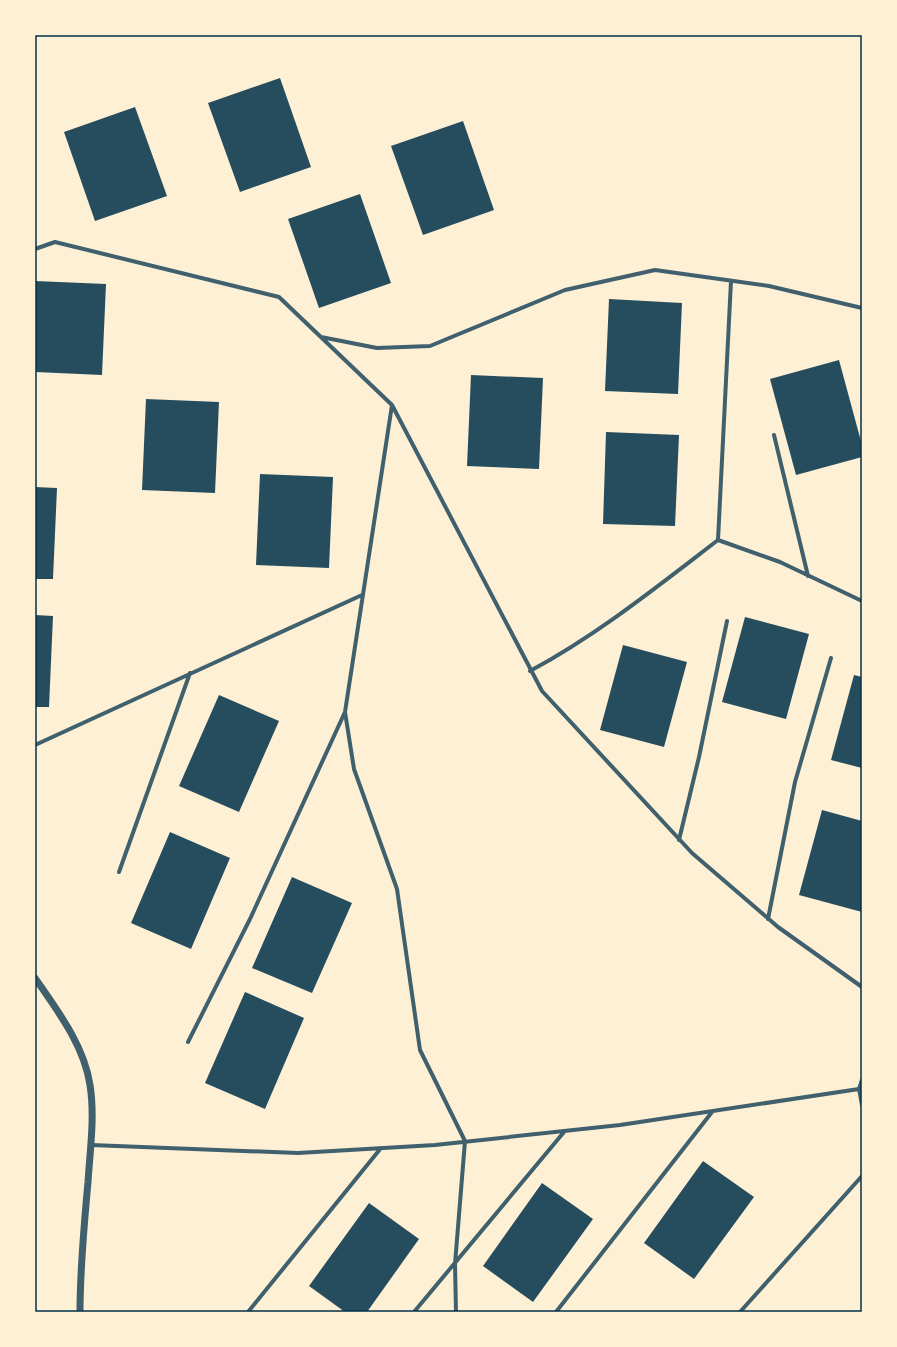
<svg xmlns="http://www.w3.org/2000/svg" width="897" height="1347" font-family="Rubik,sans-serif">
<style>
.building{fill:#264d5e}
.lines{fill:none;stroke-linecap:round;stroke-linejoin:round}
.minor{stroke:#3f606c;stroke-width:4}
.tertiary{stroke:#3f606c;stroke-width:7}
.neatline{fill:none;stroke:#003049;stroke-width:1.5}
</style>
<rect width="100%" height="100%" fill="#fdf0d5"/>
<path class="building" d="M280,78L311,167L240,192L208,103Z
M135,107L167,196L95,221L64,132Z
M463,121L494,210L423,235L391,146Z
M360,194L391,283L319,308L288,219Z
M35,281L106,284L102,375L35,372Z
M609,299L682,303L678,394L605,391Z
M839,360L862,445V457L796,475L770,379Z
M471,375L543,378L539,469L467,466Z
M146,399L219,402L215,493L142,490Z
M606,432L679,435L675,526L603,524Z
M260,474L333,477L329,568L256,565Z
M35,487L57,488L53,579H35Z
M35,615L53,616L49,707H35Z
M745,617L809,634L786,719L722,702Z
M623,645L687,662L664,747L600,730Z
M854,675L862,677V768L831,760Z
M219,695L279,721L239,812L179,786Z
M822,810L862,821V912L799,895Z
M170,832L230,858L191,949L131,923Z
M292,877L352,903L312,993L252,968Z
M245,992L304,1018L265,1109L205,1083Z
M703,1161L754,1197L694,1279L644,1243Z
M542,1183L593,1219L533,1302L483,1266Z
M369,1203L419,1239L367,1312H345L309,1286Z"/>
<g class="lines">
<path class="minor" d="M35,249L55,242L279,297L392,405L542,691L692,853L778,927L862,987
M321,337L377,348L430,346L565,290L655,270L769,286L862,308
M392,405L345,712L354,769L397,889L420,1050L465,1141L455,1264L456,1312
M774,435L808,576
M718,540L780,562L862,601
M530,671C597,635 658,586 718,540L731,281
M35,745L362,595
M679,840L699,757L727,621
M119,872L190,673
M768,919L795,782L831,658
M188,1042L250,919L345,712
M862,1080L859,1089L862,1105
M91,1145L298,1153L435,1145L620,1125L859,1089
M248,1312L381,1148
M414,1312L564,1132
M556,1312L712,1112
M740,1312L862,1176"/>
<path class="tertiary" d="M35,978C57,1010 84,1045 90,1085C95,1117 90,1150 88,1182C84,1225 80,1268 80,1312"/>
</g>
<rect width="897" height="1347" fill="none" stroke="#fdf0d5" stroke-width="72"/>
<rect x="36" y="36" width="825" height="1275" class="neatline"/>
</svg>
